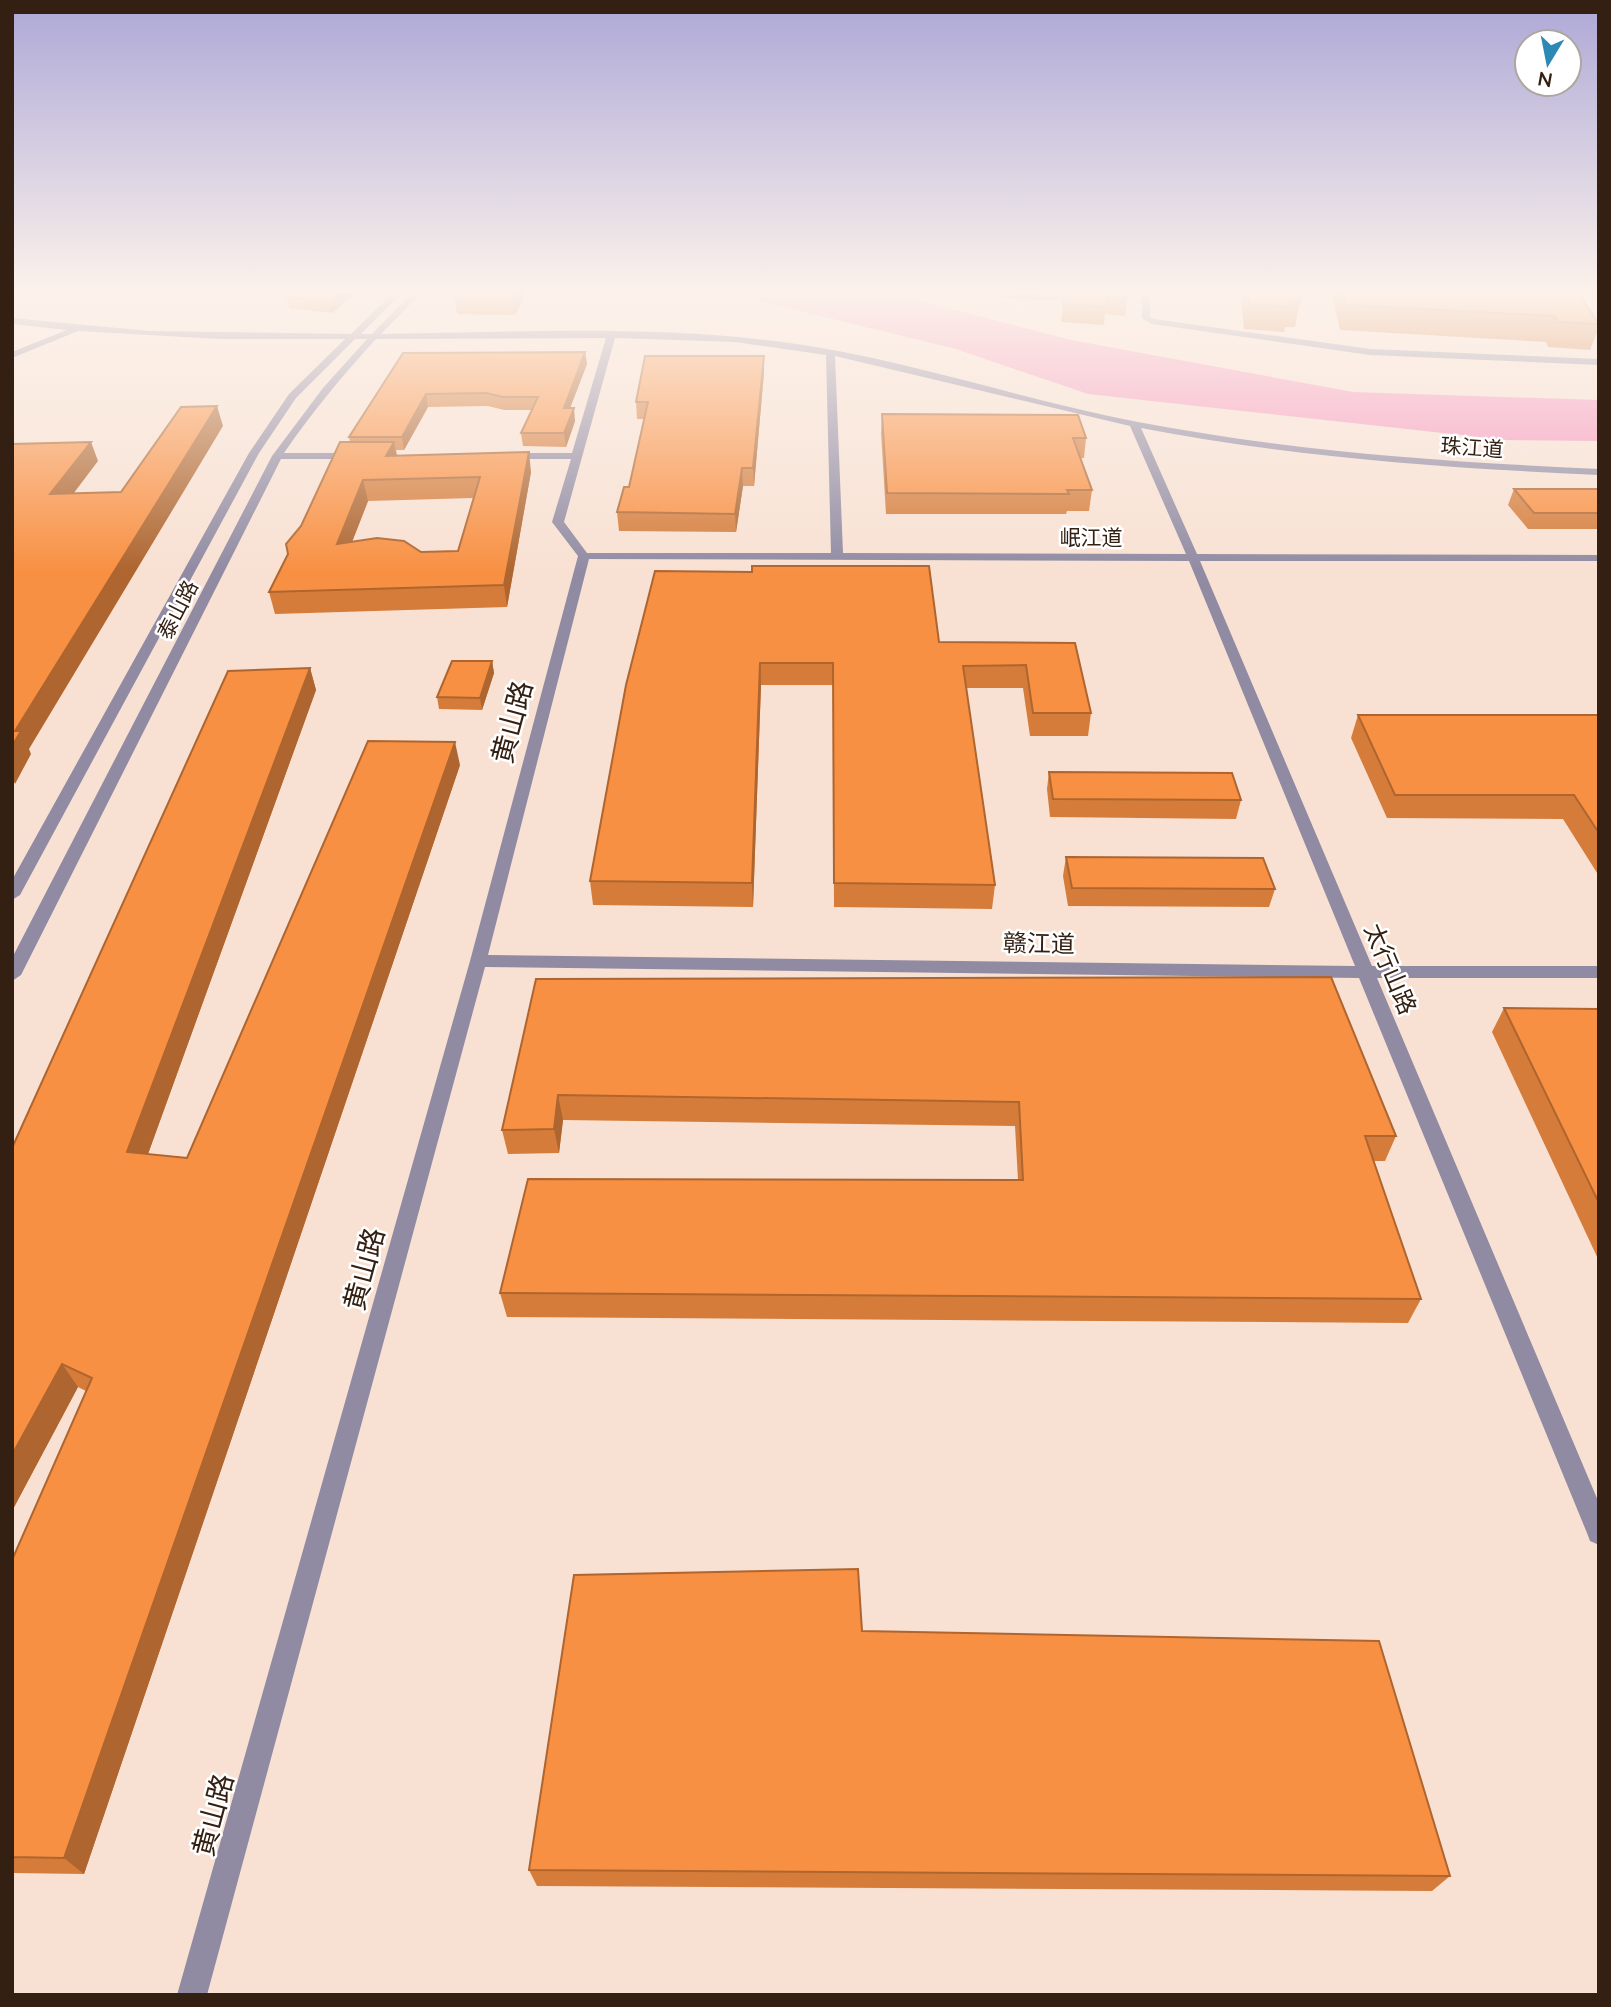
<svg xmlns="http://www.w3.org/2000/svg" width="1611" height="2007" font-family="Lato,'Noto Sans SC',sans-serif">
<style>
.water{fill:#f596be}
.lines{fill:none;stroke-linecap:round;stroke-linejoin:round}
.minor{fill:#908ba3;fill-rule:evenodd}
.wall{fill:#d57c3a;fill-rule:evenodd}
.shaded-wall{fill:#ae652f}
.building{fill:#f89043;stroke:#ae652f;stroke-width:2;fill-rule:evenodd}
.labels{text-anchor:middle;stroke-width:5;stroke-linejoin:round;paint-order:stroke}
.far-street-label{font-size:21px;fill:#342012;stroke:#fff}
.street-label{font-size:24px;fill:#342012;stroke:#fff}
.near-street-label{font-size:28px;fill:#342012;stroke:#fff}
</style>
<rect width="100%" height="100%" fill="#f8e1d3"/>
<path class="water" d="M676,291H882L1071,340L1353,392L1599,400V441L1507,440L1088,394L956,349L755,300Z"/>
<g class="lines">
<path class="minor" d="M395,291H404L361,334H372L414,291H423L381,334C515,332 650,325 783,342C903,358 1019,399 1138,422C1290,451 1444,462 1599,469V475C1445,468 1292,457 1141,428L1197,554L1599,555V561H1200L1372,966H1599V978H1377L1599,1503V1545L1590,1541L1587,1533L1359,978L485,967L207,1995H177L470,961L578,556L552,522L571,459H507L502,456L507,453H572L606,338L376,339C343,375 312,412 284,453H356L361,456L356,459H281L21,975L12,981V958L272,456L323,388L367,339H355L296,398L259,453L20,895L12,900V880L249,453L289,394L345,339H219L78,331L12,358V352L67,330L12,324V318L149,331L351,334ZM615,338L735,342L826,355L831,553H587L564,522ZM835,356L1130,426L1186,554L843,553ZM589,559L1189,561L1355,966L488,955Z
M984,291L1057,296L1061,298L1057,300L987,297L983,295Z
M1142,291H1150V317L1154,319L1370,349L1599,359V365L1370,355L1152,324L1142,318Z
M1563,291H1599V295L1567,293Z"/>
</g>
<path class="wall" d="M358,291L332,313L289,308L287,297Z
M527,291L515,315L457,314L455,301Z
M1028,291H1128L1125,316L1105,314L1104,325L1061,322L1065,293Z
M1242,291H1296L1300,302L1295,327H1285L1284,332L1244,329L1241,299Z
M1331,291H1569L1599,322V327L1590,350L1548,347L1546,342L1340,330Z
M585,352L587,364L570,408L575,421L566,447L523,446L521,433L532,410H504L488,406L428,407L404,450H396L397,455L531,472L507,607L275,614L269,592L301,526L350,442L349,437L403,353ZM473,498L458,551L421,552L352,542L368,501Z
M764,372L754,486H743L736,532L619,531L617,512L629,487L645,419H637L636,402Z
M882,414L1086,438L1084,458H1080L1092,490L1089,511H1067L1066,514H886L881,433Z
M1514,489H1599V529H1528L1508,505Z
M655,571L939,642L1075,643L1091,713L1088,736H1030L1023,688H966L995,885L992,909L834,907L833,685H761L753,907L593,905L590,881Z
M492,661L494,673L482,710L439,709L437,697Z
M310,668L316,690L148,1154L187,1158L460,765L84,1874L12,1873V1560L86,1391L78,1387L12,1511V1148Z
M1358,715H1599V876L1563,819L1387,818L1351,738Z
M1049,772L1241,800L1236,819L1050,817L1047,789Z
M1066,857L1275,889L1269,907L1068,906L1063,876Z
M536,979L1396,1136L1385,1161H1374L1421,1299L1408,1323L507,1317L500,1293L1018,1180L1015,1126L563,1120L559,1153L508,1154L502,1130Z
M1504,1008L1599,1009V1261L1492,1032Z
M862,1631L1450,1876L1432,1891L537,1886L529,1870Z"/>
<path class="shaded-wall" d="M343,291H358L332,313L329,302Z
M519,291H527L515,315L513,301Z
M585,352L587,364L565,421L564,408Z
M764,356V372L754,486L753,468Z
M426,394L428,407L404,450L402,437Z
M217,406L223,426L29,749L31,754L15,784L12,777V746L15,731Z
M574,408L575,421L566,447L564,433Z
M91,442L98,461L58,514L50,494Z
M394,442L398,462L386,456Z
M529,452L531,472L507,607L504,585Z
M742,468L743,486L736,532L735,514Z
M363,480L368,501L343,565L337,544Z
M492,661L494,673L482,710L480,698Z
M760,663L761,685L753,907L752,883Z
M310,668L316,690L140,1176L127,1152Z
M455,742L460,765L84,1874L64,1858Z
M558,1095L563,1120L559,1153L554,1129Z
M62,1364L78,1387L12,1511V1455Z"/>
<path class="building" d="M294,291H343L329,302L287,297Z
M461,291H519L513,301H455Z
M1065,291H1128L1127,298L1108,297L1106,307L1063,304Z
M1248,291H1296L1300,302L1288,301L1289,307L1249,304Z
M1343,291H1577L1599,324L1557,322L1555,316L1346,305Z
M585,352L564,408H574L564,433H521L538,397H503L486,393L426,394L402,437H349L403,353Z
M645,356H764L753,468H742L735,514L617,512L624,487H629L648,402H636Z
M217,406L15,731H21L12,746V444L91,442L50,494L121,492L181,407Z
M882,414L1078,415L1086,438H1073L1092,490H1067L1069,494L887,493Z
M340,442H394L386,456L529,452L504,585L269,592L288,554L286,544L301,526ZM480,477L458,551L421,552L404,541L377,538L337,544L363,480Z
M1514,489H1599V513H1534Z
M752,566H929L939,642L1075,643L1091,713H1033L1026,665L963,666L995,885L834,883L833,663H760L752,883L590,881L626,685L655,571L752,572Z
M452,661H492L480,698L437,697Z
M310,668L127,1152L187,1158L368,741L455,742L64,1858L12,1857V1560L92,1378L62,1364L12,1455V1148L228,671Z
M1358,715H1599V833L1574,795H1395Z
M1049,772L1232,773L1241,800L1053,799Z
M1066,857L1263,858L1275,889L1072,888Z
M1331,977L1396,1136H1365L1421,1299L500,1293L528,1179L1023,1180L1019,1102L558,1095L554,1129L502,1130L536,979Z
M1504,1008L1599,1009V1203Z
M858,1569L862,1631L1379,1641L1450,1876L529,1870L574,1575Z"/>
<linearGradient id="sky" x2="0" y2="1"><stop stop-color="#ada8d7"/><stop offset="0.51" stop-color="#fcf2eb"/><stop offset="1" stop-color="#fcf2eb" stop-opacity="0"/></linearGradient>
<rect width="1611" height="572" fill="url(#sky)"/>
<g class="labels">
<g class="far-street-label">
<text transform="translate(1472 448) rotate(4)" y="7">珠江道</text>
<text x="1091" y="545">岷江道</text>
<text transform="translate(178 610) rotate(-63)" y="7">泰山路</text>
</g>
<g class="street-label">
<text transform="translate(1039 944) rotate(1)" y="8">赣江道</text>
<text transform="translate(1390 969) rotate(67)" y="8">太行山路</text>
</g>
<g class="near-street-label">
<text transform="translate(512 722) rotate(-75)" y="10">黄山路</text>
<text transform="translate(364 1269) rotate(-75)" y="10">黄山路</text>
<text transform="translate(213 1815) rotate(-75)" y="10">黄山路</text>
</g>
</g>
<rect width="1611" height="2007" fill="none" stroke="#342012" stroke-width="28"/>
<g transform="translate(1548 63) rotate(190)"><circle r="33" fill="#ffffff" stroke="#aea6a0" stroke-width="2"/>
<path d="M0-5L12 26L0 18L-12 26Z" fill="#2c89b5"/>
<text y="-10" font-size="19" font-weight="bold" text-anchor="middle" fill="#342012">N</text>
</g>
</svg>
